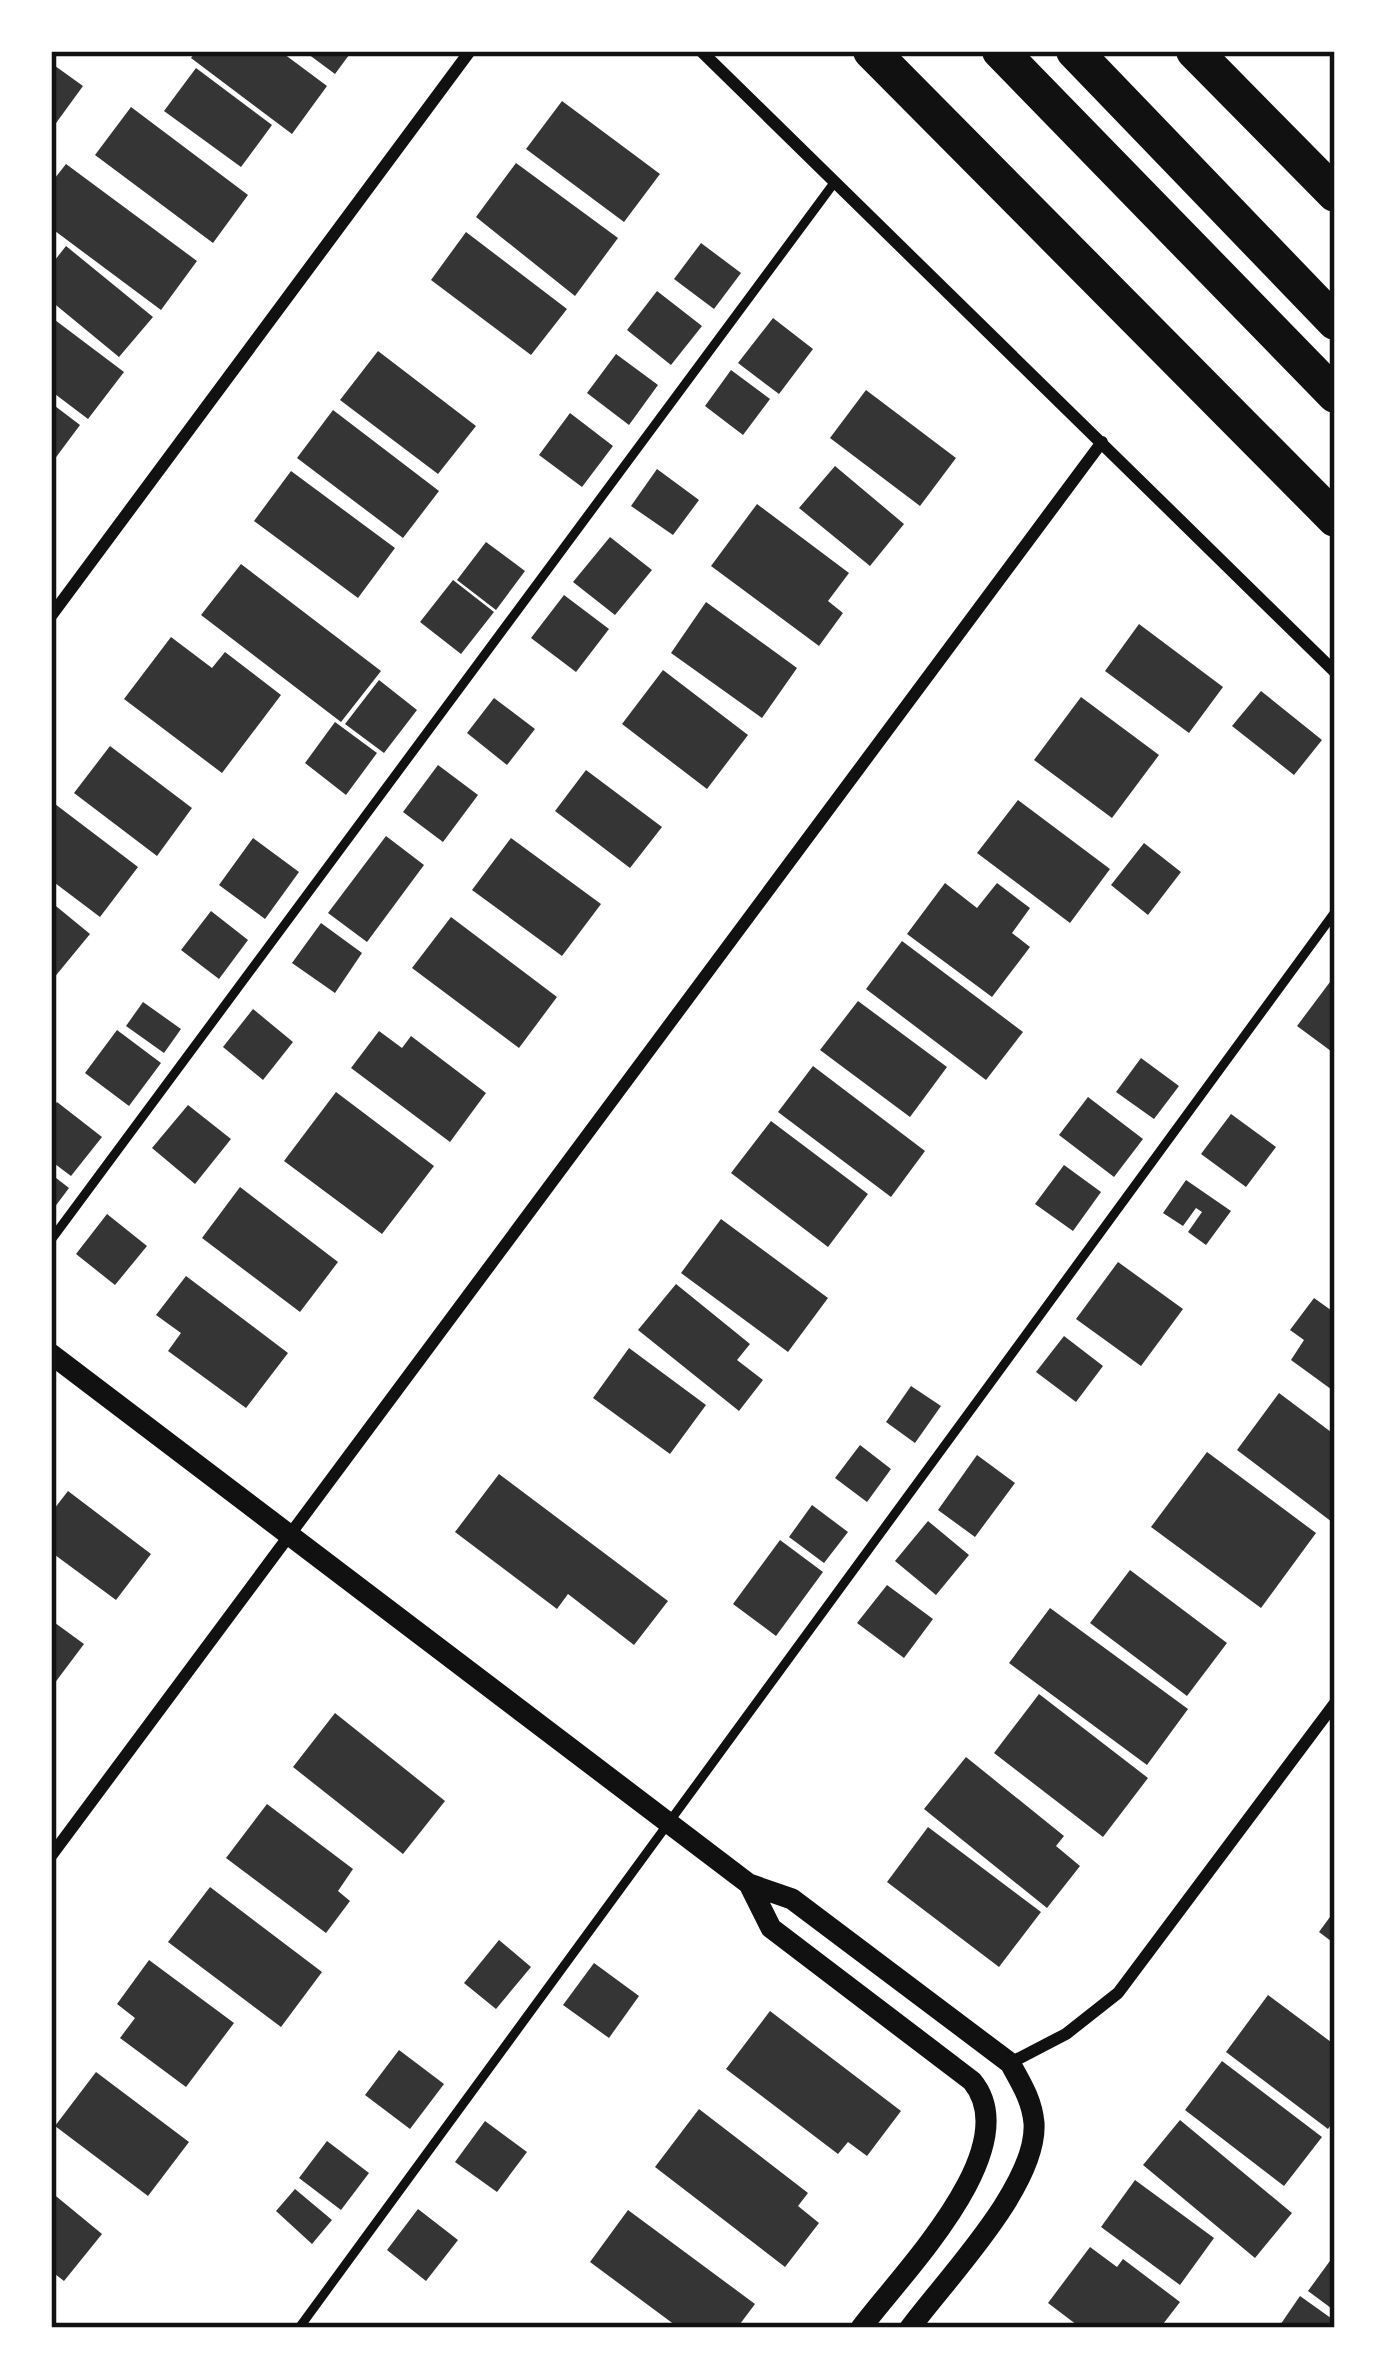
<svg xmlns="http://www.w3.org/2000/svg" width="1386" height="2379" font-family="Poppins,sans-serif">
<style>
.building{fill:#353535}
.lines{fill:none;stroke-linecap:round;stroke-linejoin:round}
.service{stroke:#111;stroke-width:9}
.minor{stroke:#111;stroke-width:12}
.tertiary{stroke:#111;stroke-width:21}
.motorway{stroke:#111;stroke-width:36}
.neatline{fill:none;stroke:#111;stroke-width:4.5}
</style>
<rect width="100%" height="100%" fill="#fff"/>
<path class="building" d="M196,51H280L327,86L292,134L191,58Z
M304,51H352L335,74Z
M51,63L83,86L51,130Z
M196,68L272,125L241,167L164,111Z
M562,101L660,174L624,222L526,149Z
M131,107L248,195L213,243L95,155Z
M516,163L618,238L575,296L476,217Z
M66,164L197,261L161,310L51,228V183Z
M466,232L567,309L531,355L431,280Z
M701,243L741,273L714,309L674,279Z
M66,246L153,317L119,357L51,301V265Z
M657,291L702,326L671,365L627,330Z
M51,317L124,372L88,419L51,391Z
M773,318L813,349L779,394L738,363Z
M378,351L476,426L438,474L340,400Z
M616,354L658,385L629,425L587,393Z
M731,370L770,399L743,435L705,406Z
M866,390L956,458L920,506L830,438Z
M51,403L80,425L51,464Z
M333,410L439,491L403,538L297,458Z
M570,413L613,446L582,487L539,455Z
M835,466L904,524L870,566L799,508Z
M657,469L699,500L673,535L631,506Z
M291,471L395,548L358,598L254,521Z
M757,504L849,573L828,601L843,613L819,646L711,566Z
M610,537L652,570L615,615L573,582Z
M486,542L525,571L496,610L457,580Z
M241,564L381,671L341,722L201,615Z
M453,580L494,612L461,654L420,622Z
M564,595L609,629L576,672L531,638Z
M706,602L797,668L762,718L671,653Z
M1139,624L1223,687L1189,733L1105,671Z
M171,637L212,668L225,652L281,695L222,773L124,699Z
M663,670L748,735L707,789L622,724Z
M379,680L417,710L384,753L345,724Z
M1261,691L1322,740L1294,775L1232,726Z
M1081,697L1159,755L1112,818L1034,760Z
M494,698L535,729L507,765L467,733Z
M335,722L377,753L346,795L305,763Z
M110,746L192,808L157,856L74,793Z
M438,765L478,795L443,842L403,812Z
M586,770L662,827L630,868L555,811Z
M1018,800L1110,869L1070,923L977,853Z
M55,804L138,867L100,917L51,880Z
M386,836L424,865L367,942L328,913Z
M253,838L299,872L265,919L219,885Z
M511,838L601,904L562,956L472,890Z
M1144,843L1181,872L1148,915L1111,885Z
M945,883L977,908L997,883L1030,908L1012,933L1030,947L992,997L907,934Z
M51,902L90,934L53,979L51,977Z
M211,911L248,940L219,979L181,950Z
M451,917L557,997L519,1048L412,968Z
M321,923L362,953L335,993L292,963Z
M902,941L1023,1032L986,1080L866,989Z
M1330,982L1335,986V1054L1297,1026Z
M858,1001L947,1067L910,1117L820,1050Z
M143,1002L181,1029L164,1053L126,1026Z
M253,1009L293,1042L263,1080L223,1047Z
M117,1030L161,1063L129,1106L85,1073Z
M379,1031L402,1048L411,1036L486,1093L450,1142L351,1068Z
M1141,1058L1179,1086L1154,1119L1116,1092Z
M813,1066L925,1151L891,1197L778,1112Z
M336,1092L434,1166L382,1234L284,1161Z
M1088,1097L1143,1139L1114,1177L1059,1135Z
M57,1102L102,1137L71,1176L51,1161V1110Z
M188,1105L231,1139L195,1184L152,1148Z
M1231,1114L1276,1147L1246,1187L1201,1154Z
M771,1121L868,1194L828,1247L731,1173Z
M1064,1165L1101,1192L1073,1231L1035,1204Z
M51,1174L69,1188L51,1212Z
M1186,1180L1231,1211L1206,1245L1188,1232L1202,1212L1196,1208L1183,1226L1163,1213Z
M240,1187L338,1262L300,1312L202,1238Z
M107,1214L147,1246L115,1285L76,1254Z
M721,1219L828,1298L788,1352L681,1273Z
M1118,1262L1183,1309L1141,1366L1076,1319Z
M186,1276L288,1353L246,1408L168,1351L181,1333L156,1315Z
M676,1284L750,1344L737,1360L763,1380L739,1411L638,1330Z
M1314,1298L1335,1313V1392L1291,1360L1304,1340L1290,1330Z
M1064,1336L1103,1366L1076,1402L1036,1372Z
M629,1348L706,1405L670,1454L593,1398Z
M911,1386L941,1406L915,1443L886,1422Z
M1279,1393L1335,1435L1332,1522L1237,1450Z
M860,1445L891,1469L867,1502L835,1478Z
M1207,1452L1316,1533L1261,1608L1151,1527Z
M977,1455L1015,1483L975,1537L938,1510Z
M499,1474L668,1601L634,1645L568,1594L557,1609L455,1532Z
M68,1491L151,1554L116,1600L51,1552V1513Z
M812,1505L848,1532L824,1563L789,1537Z
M928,1521L969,1555L936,1595L895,1561Z
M780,1540L823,1572L776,1636L733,1604Z
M1130,1570L1227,1643L1187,1696L1090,1623Z
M887,1585L933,1619L904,1658L857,1623Z
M1050,1608L1188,1709L1147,1765L1009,1663Z
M51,1620L84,1644L51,1688Z
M1039,1694L1148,1778L1103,1837L994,1753Z
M335,1713L445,1801L403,1854L293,1767Z
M966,1757L1064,1836L1056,1846L1080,1866L1047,1908L924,1809Z
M267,1804L353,1869L338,1891L350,1901L326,1933L226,1858Z
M928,1827L1041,1912L999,1967L887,1882Z
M210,1887L322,1972L281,2027L168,1942Z
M1335,1910V1944L1319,1932Z
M499,1940L531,1967L496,2009L464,1983Z
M149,1960L234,2023L186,2087L120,2038L135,2018L117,2004Z
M594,1963L639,1996L609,2038L563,2005Z
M1268,1995L1335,2045V2119L1328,2129L1226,2052Z
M770,2011L901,2111L867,2156L848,2142L838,2154L726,2069Z
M399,2050L444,2084L410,2129L365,2095Z
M1222,2061L1322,2137L1284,2186L1185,2110Z
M96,2072L189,2142L148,2196L55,2126Z
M699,2109L808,2193L798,2206L819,2223L785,2267L655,2167Z
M1180,2120L1292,2213L1255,2258L1143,2165Z
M485,2121L527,2152L497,2192L455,2162Z
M327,2141L369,2173L341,2210L299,2178Z
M1135,2180L1214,2238L1180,2285L1101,2227Z
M295,2189L332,2220L312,2244L276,2211Z
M51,2192L102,2234L64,2281L51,2271Z
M418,2209L458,2240L426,2281L387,2250Z
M628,2210L755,2304L737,2328H679L590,2262Z
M1090,2247L1117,2267L1123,2259L1180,2302L1160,2328H1081L1048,2303Z
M1335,2254V2311L1308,2291Z
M1300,2296L1335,2321V2328H1278Z"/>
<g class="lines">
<path class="service" d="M51,1240L834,183
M299,2328L1335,912"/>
<path class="minor" d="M701,51L1335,672
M51,616L470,51
M51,1856L1102,442
M1010,2063L1066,2034L1118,1993L1335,1703"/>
<path class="tertiary" d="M51,1354L749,1884L792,1899L1010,2063C1021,2083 1032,2100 1034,2123C1038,2185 946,2279 910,2328
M749,1884L771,1928L972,2081C1028,2148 902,2273 861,2328"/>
<path class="motorway" d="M871,51L1335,519
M1000,51L1335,395
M1074,51L1335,322
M1194,51L1335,194"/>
</g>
<rect width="1386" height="2379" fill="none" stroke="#ffffff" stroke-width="108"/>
<rect x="54" y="54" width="1278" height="2271" class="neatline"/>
</svg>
